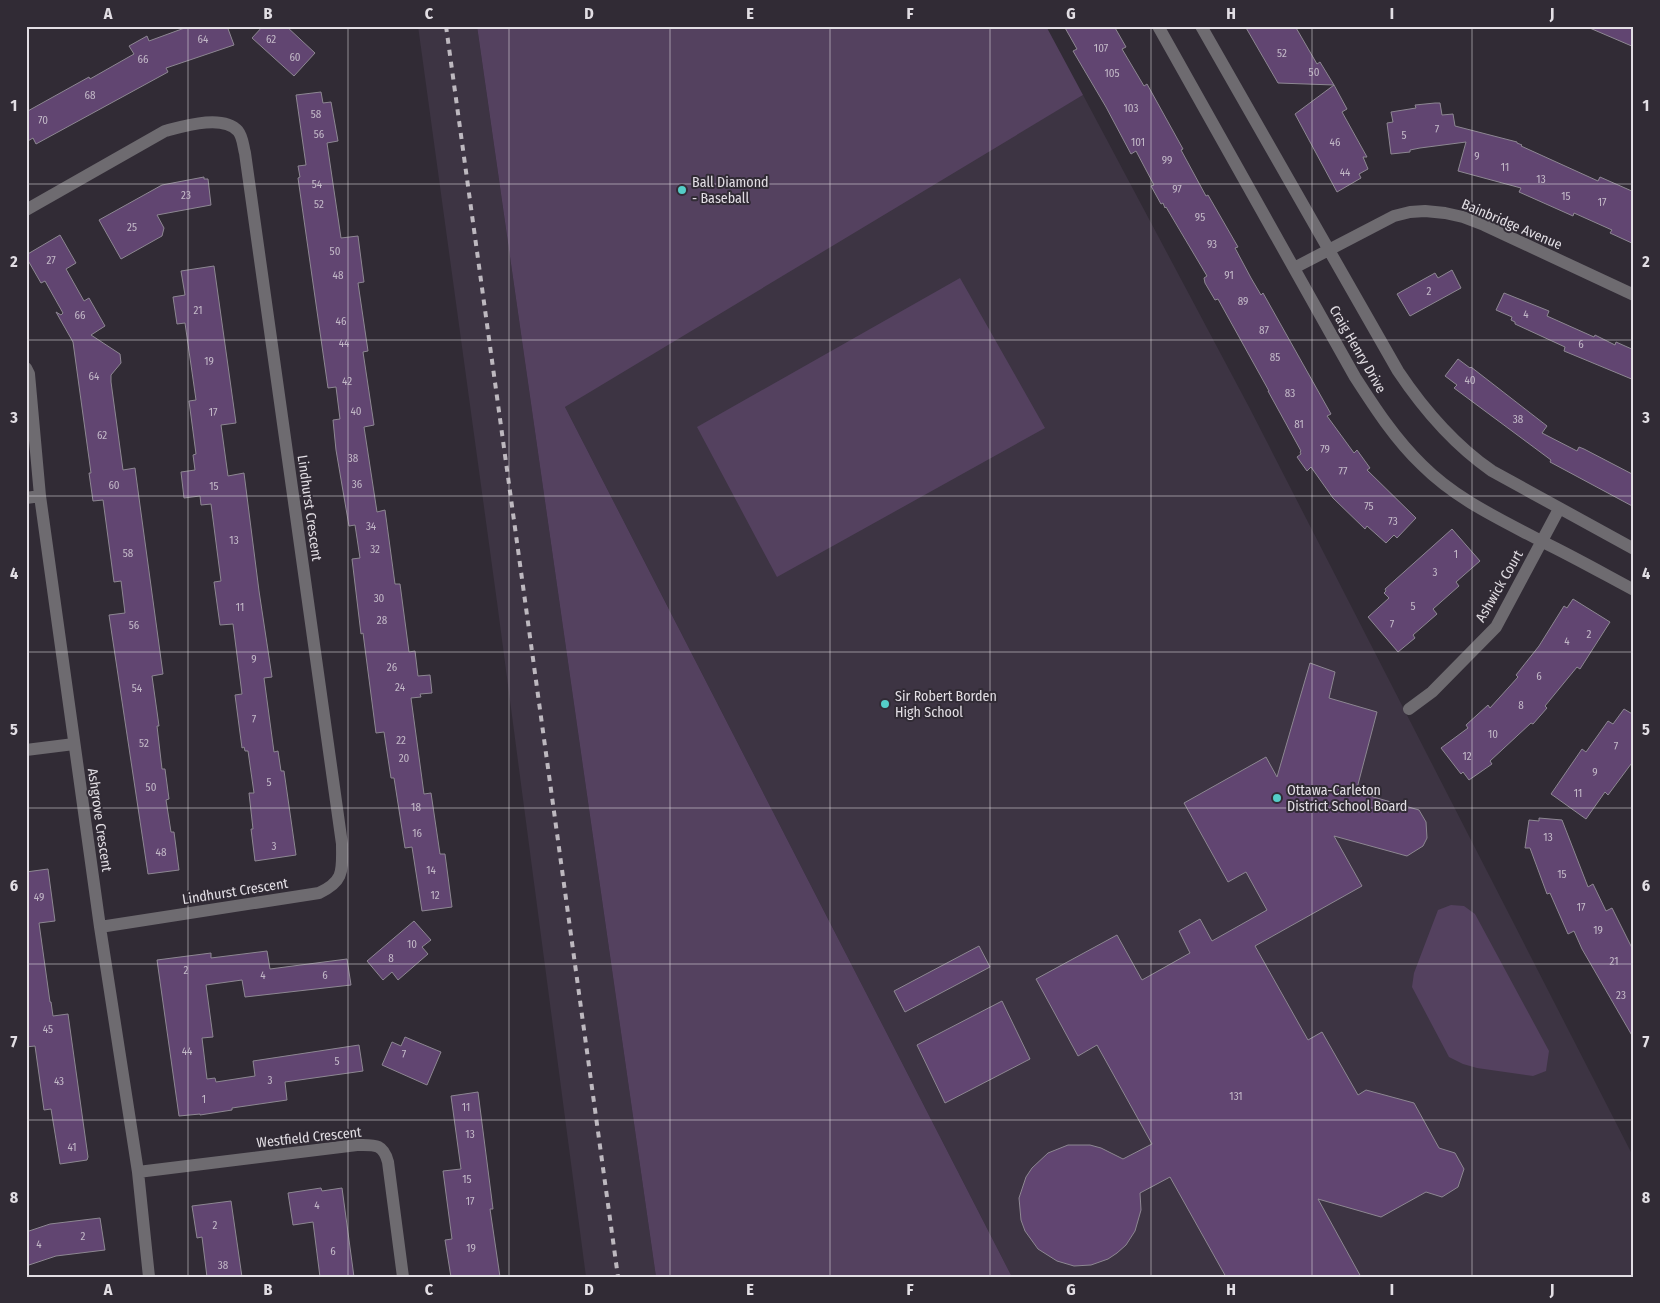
<svg xmlns="http://www.w3.org/2000/svg" width="1660" height="1303" font-family="'Fira Sans Condensed',sans-serif">
<style>
.built{fill:#3d3443}
.green{fill:#54415f}
.building{fill:#614571;stroke:#8d8792}
.lines{fill:none;stroke-linecap:round;stroke-linejoin:round}
.minor{stroke:#6e6b70;stroke-width:12}
.rail{stroke:#bdb8bf;stroke-width:4;stroke-dasharray:6 6;stroke-linecap:butt}
.grid{fill:none;stroke:#e2dee4;stroke-width:1;stroke-opacity:0.55}
.poi-dot{fill:#54cdc7;stroke:#312b35;stroke-width:2}
.labels{text-anchor:middle;stroke-width:4;stroke-linejoin:round;paint-order:stroke}
.number-label{font-size:11px;fill:#c2b8c7}
.poi-label{font-size:14px;fill:#e2dee4;stroke:#312b35;text-anchor:start}
.street-label{font-size:14px;fill:#e2dee4;stroke:#312b35}
.neatline{fill:none;stroke:#e2dee4;stroke-width:2}
.grid-label{font-size:16px;text-anchor:middle;font-weight:bold;fill:#e2dee4}
</style>
<rect width="100%" height="100%" fill="#312b35"/>
<path class="built" d="M418,26H477L656,1277H586L497,602Z
M1083,95L1249,407L1634,1158V1277H1012L565,407L712,313Z"/>
<path class="green" d="M477,26H1046L1083,95L565,407L1012,1277H656Z
M960,278L1045,428L777,577L697,427Z
M1451,905L1464,906L1475,914L1549,1051L1546,1071L1533,1076L1477,1068L1463,1064L1449,1057L1412,987L1414,973L1438,910Z"/>
<path class="building" d="M190,26H227L234,45L166,68L168,72L36,144L33,138L26,142V112L89,77L90,79L134,54L129,46L147,36L149,41Z
M263,26H286L315,53L294,76L252,38Z
M1064,26H1114L1126,47L1122,49L1144,86L1147,84L1183,149L1181,150L1206,196L1208,195L1238,247L1235,248L1251,278L1261,295L1263,293L1331,414L1327,416L1354,453L1357,450L1370,468L1367,470L1416,518L1397,538L1394,535L1386,543L1367,526L1365,529L1333,498L1311,467L1307,471L1297,457L1301,454L1300,452L1301,451L1268,391H1269L1218,299L1215,300L1205,283L1204,278L1207,276L1166,207L1165,208L1163,203L1161,204L1151,186L1154,185L1136,151L1131,154L1106,107L1073,51L1077,49Z
M1245,26H1295L1317,64L1320,62L1334,85L1278,83Z
M1585,26H1634V47Z
M1334,85L1347,109L1342,112L1367,157H1363L1368,169L1359,174L1361,178L1337,192L1295,114Z
M321,92L323,103L331,102L338,141L327,143L341,238L358,236L364,282L358,283L368,351L363,352L374,425L364,427L377,512L385,510L395,584H400L409,652L415,651L418,676L430,675L432,693L420,694L421,697L411,698L424,794L431,793L440,854H445L452,907L422,911L412,847L405,848L394,778H391L384,732L376,733L363,633L361,634L352,559L360,558L355,525L349,526L336,450L333,420L340,419L336,387L328,388L298,178L300,177L298,166L306,165L296,95Z
M1435,103H1440L1442,115L1453,114L1455,126L1517,142V143L1522,145L1521,146L1598,181L1600,177L1634,192V244L1610,233L1612,230L1574,213L1573,216L1519,192L1521,188L1458,171L1466,142L1420,148L1410,150V152L1391,154L1387,123L1393,122L1391,112L1416,108L1415,105Z
M204,177V179H208L211,205L157,215L164,228L162,236L121,259L99,220L162,185Z
M60,235L76,263L66,269L84,301L89,298L105,326L91,335L120,354L121,363L111,375V382L123,470L135,468L139,498L163,674L152,676L159,726H157L162,769H165L169,799L166,800L171,832H174L179,870L148,874L109,615L125,613L121,581L114,582L103,500L93,501L89,473H91L73,342L56,312L61,315L63,313L45,281L41,283L26,257V255Z
M214,266L236,423L221,425L228,476L244,473L259,591L272,677L264,678L274,752L278,751L281,771H284L296,855L255,861L251,829H253L249,793H254L248,751H245L244,747L242,748L235,695L242,694L233,624L220,625L214,582L221,581L211,504L201,505L200,496L184,498L181,472L195,470L193,455L196,454L189,401L196,400L185,323L177,324L173,297L185,295L181,271Z
M1452,270L1461,288L1410,316L1397,294L1435,273L1438,278Z
M1504,293L1549,311L1547,316L1594,337L1595,335L1615,345L1616,342L1634,350V380L1564,351L1565,347L1515,324V322L1511,320L1512,317L1496,310Z
M1458,359L1470,368L1471,367L1547,426L1542,433L1577,451L1579,447L1584,449L1634,475V507L1550,462L1551,460L1454,388L1457,385L1445,376Z
M1452,529L1480,561L1456,582L1459,586L1433,609L1437,614L1413,635L1415,638L1398,652L1368,617L1389,598L1384,593L1386,591L1385,589Z
M1573,599L1610,622L1580,669L1577,667L1545,706L1547,708L1533,724L1531,723L1490,761L1492,764L1469,780L1463,772L1461,774L1441,748L1468,728L1466,725L1488,705L1490,708L1518,677L1516,675L1539,646L1564,606L1567,608Z
M1310,663L1335,672L1329,698L1377,712L1356,792L1419,810L1426,822L1427,838L1423,846L1407,856L1334,836L1362,886L1255,946L1308,1040L1322,1032L1358,1095L1366,1090L1414,1103L1439,1148L1455,1153L1464,1169L1458,1187L1442,1197L1426,1192L1381,1217L1318,1199L1361,1277H1226L1170,1177L1140,1193L1141,1210L1135,1231L1126,1245L1117,1253L1108,1259L1091,1265L1074,1266L1057,1261L1038,1249L1025,1231L1021,1220L1019,1198L1026,1177L1032,1168L1048,1153L1068,1145H1090L1101,1148L1123,1159L1152,1144L1097,1045L1078,1056L1036,979L1117,935L1142,980L1190,953L1179,931L1200,919L1212,941L1267,910L1246,872L1228,882L1184,803L1266,757L1277,777Z
M1624,709L1634,715V760L1608,795L1605,792L1586,819L1551,794L1582,749L1586,752L1608,721L1613,724Z
M1539,818L1562,820L1588,887L1593,884L1606,911L1612,908L1634,952V1039L1582,949L1574,931L1568,934L1550,893L1547,894L1530,848H1525L1529,820L1539,821Z
M48,869L55,921L39,923L50,1002H51L53,1016L68,1014L88,1157L87,1160L60,1164L51,1109L44,1110L35,1046L26,1047V872Z
M414,921L431,940L422,947L428,954L398,980L392,972L383,980L367,961Z
M979,946L990,967L905,1012L894,991Z
M267,951L270,969L347,959L351,985L245,997L242,980L206,985L213,1037L202,1038L207,1079L215,1078L216,1082L255,1076L253,1061L359,1045L363,1071L285,1082L287,1100L232,1108V1110L200,1115V1114L179,1116L157,960L211,953V958Z
M1002,1001L1030,1059L945,1103L917,1045Z
M405,1037L441,1052L427,1085L382,1065L392,1042L401,1046Z
M478,1092L493,1209H490L500,1277H451L445,1240L452,1239L443,1171L461,1169L451,1096Z
M321,1188L322,1191L342,1188L354,1277H320L313,1222L293,1225L288,1193Z
M231,1201L242,1277H207L202,1237L197,1238L192,1206Z
M100,1218L105,1250L56,1256L26,1266V1232L50,1224Z"/>
<g class="lines">
<path class="minor" d="M1158,26L1355,377C1375,408 1395,439 1422,465C1457,500 1500,519 1543,542C1574,557 1604,574 1634,590
M1201,26L1398,371C1424,410 1453,444 1492,471L1634,549
M26,210L165,131C184,126 223,114 238,131C243,137 243,146 245,153L342,844C342,870 345,881 319,893L100,927
M1294,268L1394,216L1410,212L1425,211L1445,213L1463,217L1484,225L1634,295
M26,368L29,374L40,496L100,927L138,1172L149,1277
M26,498L40,496
M1409,709L1432,692L1496,627L1559,509
M26,750L74,744
M138,1172L357,1145C374,1145 383,1143 388,1162L403,1277"/>
<path class="rail" d="M446,26L618,1277"/>
</g>
<path class="grid" d="M188,26V1277M348,26V1277M509,26V1277M670,26V1277M830,26V1277M990,26V1277M1151,26V1277M1312,26V1277M1472,26V1277M26,184H1634M26,340H1634M26,496H1634M26,652H1634M26,808H1634M26,964H1634M26,1120H1634"/>
<g class="poi-dot">
<circle cx="682" cy="190" r="5"/>
<circle cx="885" cy="704" r="5"/>
<circle cx="1277" cy="798" r="5"/>
</g>
<g class="labels">
<g class="number-label">
<text x="203" y="43">64</text>
<text x="271" y="43">62</text>
<text x="1101" y="52">107</text>
<text x="1282" y="57">52</text>
<text x="295" y="61">60</text>
<text x="143" y="63">66</text>
<text x="1314" y="76">50</text>
<text x="1112" y="77">105</text>
<text x="90" y="99">68</text>
<text x="1131" y="112">103</text>
<text x="316" y="118">58</text>
<text x="43" y="124">70</text>
<text x="1437" y="133">7</text>
<text x="319" y="138">56</text>
<text x="1404" y="139">5</text>
<text x="1138" y="146">101</text>
<text x="1335" y="146">46</text>
<text x="1477" y="160">9</text>
<text x="1167" y="164">99</text>
<text x="1505" y="171">11</text>
<text x="1345" y="176">44</text>
<text x="1541" y="183">13</text>
<text x="317" y="188">54</text>
<text x="1177" y="193">97</text>
<text x="186" y="199">23</text>
<text x="1566" y="200">15</text>
<text x="1602" y="206">17</text>
<text x="319" y="208">52</text>
<text x="1200" y="221">95</text>
<text x="132" y="231">25</text>
<text x="1212" y="248">93</text>
<text x="335" y="255">50</text>
<text x="51" y="264">27</text>
<text x="338" y="279">48</text>
<text x="1229" y="279">91</text>
<text x="1429" y="295">2</text>
<text x="1243" y="305">89</text>
<text x="198" y="314">21</text>
<text x="1526" y="318">4</text>
<text x="80" y="319">66</text>
<text x="341" y="325">46</text>
<text x="1264" y="334">87</text>
<text x="344" y="347">44</text>
<text x="1581" y="348">6</text>
<text x="1275" y="361">85</text>
<text x="209" y="365">19</text>
<text x="94" y="380">64</text>
<text x="1470" y="384">40</text>
<text x="347" y="385">42</text>
<text x="1290" y="397">83</text>
<text x="356" y="415">40</text>
<text x="213" y="416">17</text>
<text x="1518" y="423">38</text>
<text x="1299" y="428">81</text>
<text x="102" y="439">62</text>
<text x="1325" y="453">79</text>
<text x="353" y="462">38</text>
<text x="1343" y="475">77</text>
<text x="357" y="488">36</text>
<text x="114" y="489">60</text>
<text x="214" y="490">15</text>
<text x="1369" y="510">75</text>
<text x="1393" y="525">73</text>
<text x="371" y="530">34</text>
<text x="234" y="544">13</text>
<text x="375" y="553">32</text>
<text x="128" y="557">58</text>
<text x="1456" y="558">1</text>
<text x="1435" y="576">3</text>
<text x="379" y="602">30</text>
<text x="1413" y="610">5</text>
<text x="240" y="611">11</text>
<text x="382" y="624">28</text>
<text x="1392" y="628">7</text>
<text x="134" y="629">56</text>
<text x="1589" y="638">2</text>
<text x="1567" y="645">4</text>
<text x="254" y="663">9</text>
<text x="392" y="671">26</text>
<text x="1539" y="680">6</text>
<text x="400" y="691">24</text>
<text x="137" y="692">54</text>
<text x="1521" y="709">8</text>
<text x="254" y="723">7</text>
<text x="1493" y="738">10</text>
<text x="401" y="744">22</text>
<text x="144" y="747">52</text>
<text x="1616" y="750">7</text>
<text x="1467" y="760">12</text>
<text x="404" y="762">20</text>
<text x="1595" y="776">9</text>
<text x="269" y="786">5</text>
<text x="151" y="791">50</text>
<text x="1578" y="797">11</text>
<text x="416" y="811">18</text>
<text x="417" y="837">16</text>
<text x="1548" y="841">13</text>
<text x="274" y="850">3</text>
<text x="161" y="856">48</text>
<text x="431" y="874">14</text>
<text x="1562" y="878">15</text>
<text x="435" y="899">12</text>
<text x="39" y="901">49</text>
<text x="1581" y="911">17</text>
<text x="1598" y="934">19</text>
<text x="412" y="948">10</text>
<text x="391" y="962">8</text>
<text x="1614" y="965">21</text>
<text x="186" y="974">2</text>
<text x="263" y="979">4</text>
<text x="325" y="979">6</text>
<text x="1621" y="999">23</text>
<text x="48" y="1033">45</text>
<text x="187" y="1055">44</text>
<text x="404" y="1058">7</text>
<text x="337" y="1065">5</text>
<text x="270" y="1084">3</text>
<text x="59" y="1085">43</text>
<text x="1236" y="1100">131</text>
<text x="204" y="1103">1</text>
<text x="466" y="1111">11</text>
<text x="470" y="1138">13</text>
<text x="72" y="1151">41</text>
<text x="467" y="1183">15</text>
<text x="470" y="1205">17</text>
<text x="317" y="1209">4</text>
<text x="215" y="1229">2</text>
<text x="83" y="1240">2</text>
<text x="39" y="1248">4</text>
<text x="471" y="1252">19</text>
<text x="333" y="1255">6</text>
<text x="223" y="1269">38</text>
</g>
<g class="poi-label">
<text x="692" y="187">Ball Diamond<tspan x="692" dy="16">- Baseball</tspan></text>
<text x="895" y="701">Sir Robert Borden<tspan x="895" dy="16">High School</tspan></text>
<text x="1287" y="795">Ottawa-Carleton<tspan x="1287" dy="16">District School Board</tspan></text>
</g>
<g class="street-label">
<text transform="translate(1512 224) rotate(23)" y="5">Bainbridge Avenue</text>
<text transform="translate(1358 349) rotate(60)" y="5">Craig Henry Drive</text>
<text transform="translate(310 508) rotate(82)" y="5">Lindhurst Crescent</text>
<text transform="translate(1499 586) rotate(-60)" y="5">Ashwick Court</text>
<text transform="translate(100 820) rotate(82)" y="5">Ashgrove Crescent</text>
<text transform="translate(235 891) rotate(-9)" y="5">Lindhurst Crescent</text>
<text transform="translate(309 1137) rotate(-6)" y="5">Westfield Crescent</text>
</g>
</g>
<rect width="1660" height="1303" fill="none" stroke="#312b35" stroke-width="55"/>
<rect x="28" y="28" width="1604" height="1248" class="neatline"/>
<g class="grid-label">
<text x="108" y="19">A</text>
<text x="268" y="19">B</text>
<text x="429" y="19">C</text>
<text x="589" y="19">D</text>
<text x="750" y="19">E</text>
<text x="910" y="19">F</text>
<text x="1071" y="19">G</text>
<text x="1231" y="19">H</text>
<text x="1392" y="19">I</text>
<text x="1552" y="19">J</text>
<text x="14" y="111">1</text>
<text x="1646" y="111">1</text>
<text x="14" y="267">2</text>
<text x="1646" y="267">2</text>
<text x="14" y="423">3</text>
<text x="1646" y="423">3</text>
<text x="14" y="579">4</text>
<text x="1646" y="579">4</text>
<text x="14" y="735">5</text>
<text x="1646" y="735">5</text>
<text x="14" y="891">6</text>
<text x="1646" y="891">6</text>
<text x="14" y="1047">7</text>
<text x="1646" y="1047">7</text>
<text x="14" y="1203">8</text>
<text x="1646" y="1203">8</text>
<text x="108" y="1295">A</text>
<text x="268" y="1295">B</text>
<text x="429" y="1295">C</text>
<text x="589" y="1295">D</text>
<text x="750" y="1295">E</text>
<text x="910" y="1295">F</text>
<text x="1071" y="1295">G</text>
<text x="1231" y="1295">H</text>
<text x="1392" y="1295">I</text>
<text x="1552" y="1295">J</text>
</g>
</svg>
